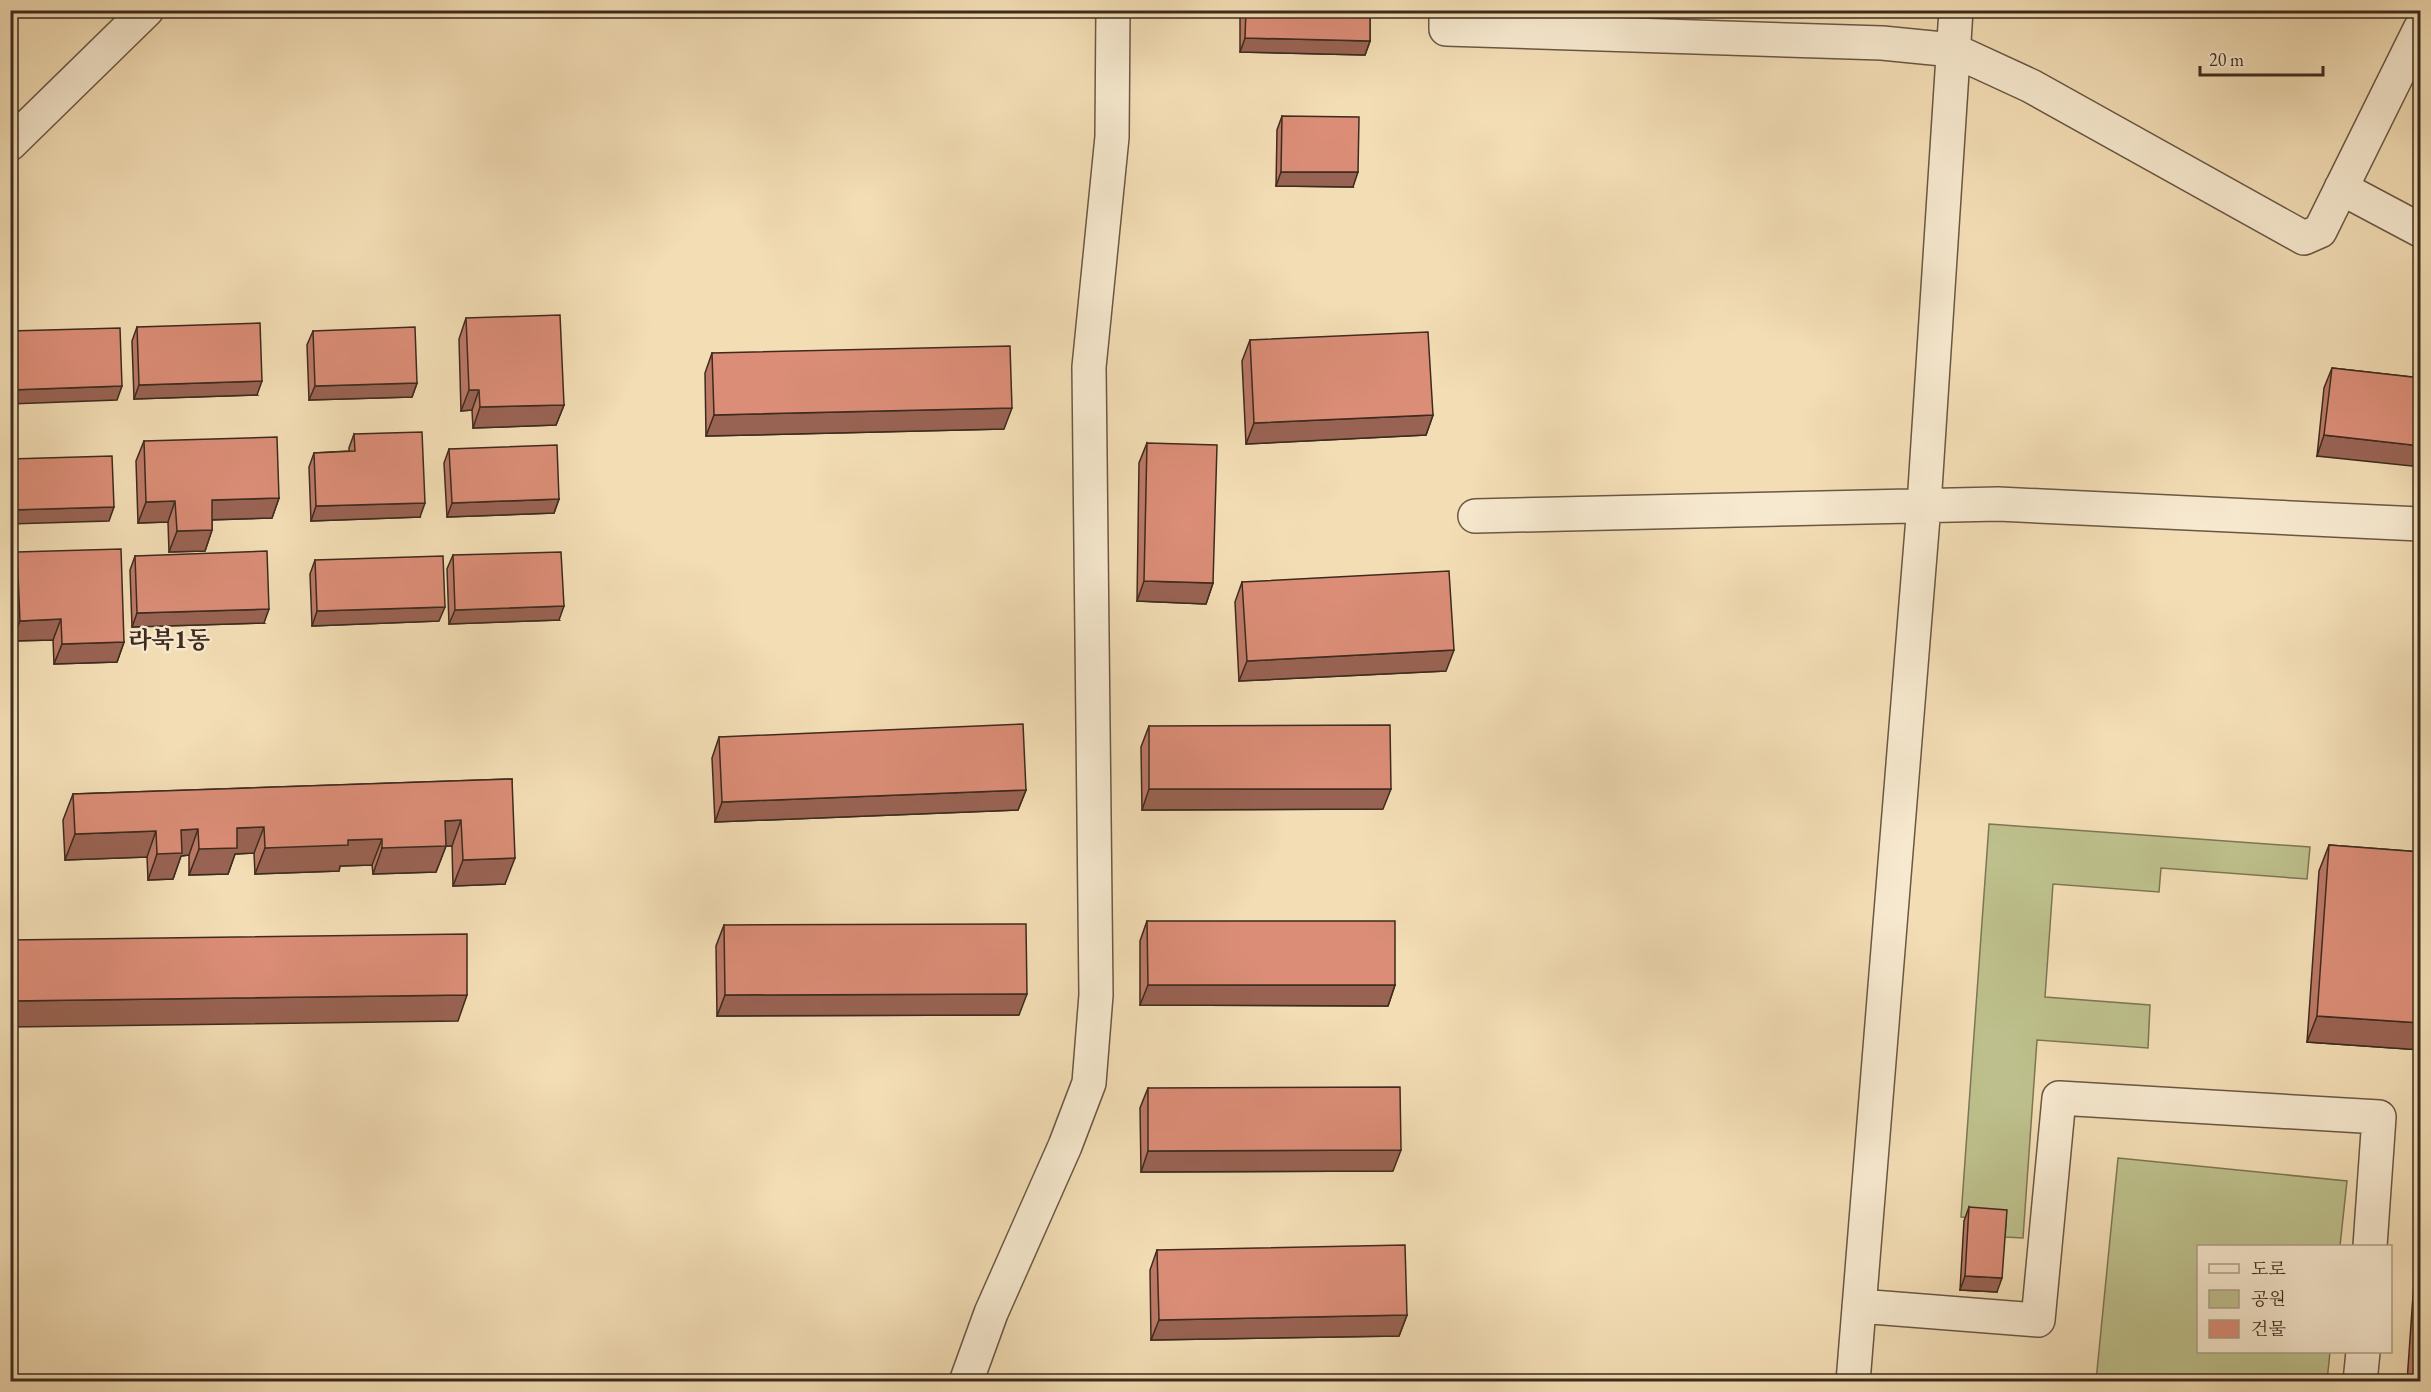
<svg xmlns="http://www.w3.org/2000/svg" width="2431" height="1392" font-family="'EB Garamond','Noto Serif KR',serif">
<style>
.green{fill:#bdc08c;stroke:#7d7654;stroke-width:1.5}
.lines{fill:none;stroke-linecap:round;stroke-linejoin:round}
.minor-casing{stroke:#6a5843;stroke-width:36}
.minor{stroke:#f7e9cf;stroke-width:33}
.wall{fill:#bc7966;stroke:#3d2b1d;stroke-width:1.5}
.shaded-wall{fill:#996353;stroke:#3d2b1d;stroke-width:1.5}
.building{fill:#db8d77;stroke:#3d2b1d;stroke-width:1.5}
.labels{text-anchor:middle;stroke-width:5;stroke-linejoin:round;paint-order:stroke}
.quarter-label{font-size:24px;font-weight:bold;fill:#3d2b1d;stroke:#f7e9cf}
</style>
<rect width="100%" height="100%" fill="#f3ddb5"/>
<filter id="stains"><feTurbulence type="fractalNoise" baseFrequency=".00333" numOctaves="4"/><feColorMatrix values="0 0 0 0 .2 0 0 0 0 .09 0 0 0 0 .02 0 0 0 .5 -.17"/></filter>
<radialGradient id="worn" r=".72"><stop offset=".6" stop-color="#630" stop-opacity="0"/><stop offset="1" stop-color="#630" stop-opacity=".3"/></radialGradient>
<path class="green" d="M1989,824L2310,847L2307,879L2161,868L2159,892L2053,884L2045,997L2150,1005L2148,1048L2037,1040L2023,1238L2005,1237L2006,1220L1961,1217Z
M2118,1158L2347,1181L2340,1246H2198V1352H2330L2327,1381H2096Z"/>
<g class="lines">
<defs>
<path id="minor" d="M1446,10V29L1882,43L1953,50L2031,86L2304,238L2320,231L2420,29
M10,144L147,10
M2341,188L2420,230
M1475,516L1998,504L2420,524
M1859,1306L2038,1320L2059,1098L2379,1117L2370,1246
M966,1382L991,1313L1065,1146L1089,1083L1096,995L1089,367L1112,137L1113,10
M1853,1382L1924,505L1956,10
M2360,1382L2363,1352"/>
</defs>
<use href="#minor" class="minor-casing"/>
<use href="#minor" class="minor"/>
</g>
<path class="wall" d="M1240,10H1370V41L1365,55L1240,52Z
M1282,116L1353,187L1276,186L1277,130Z
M466,318L564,405L556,425L473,428L472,410L461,411L459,339Z
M137,327L257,395L134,399L132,341Z
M313,331L417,383L412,397L309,400L307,345Z
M1250,340L1433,415L1426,435L1246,444L1242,361Z
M712,353L1004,429L706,436L705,373Z
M2332,368L2421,378L2317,456L2324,388Z
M354,434L420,517L311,521L309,467L314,453L349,451V448Z
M144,441L279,498L272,518L212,520V530L205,551L169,552L168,522L138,523L136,461Z
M1147,443L1213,583L1206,604L1137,601L1139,463Z
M449,449L559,499L554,513L447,517L444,463Z
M17,552L124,642L117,662L54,664L53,640L12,641L10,569Z
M453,555L559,620L449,624L447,569Z
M135,556L264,623L132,627L130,570Z
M315,560L439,621L312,626L310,574Z
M1242,582L1446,671L1239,681L1235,602Z
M1149,726L1383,809L1142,810L1141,747Z
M719,737L1026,790L1018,810L715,822L712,758Z
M512,779L505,884L453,886L452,846H446L436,872L373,874L372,865L340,866L339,871L255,874L254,853L235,854L228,874L189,875V855L181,856L173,879L148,880L147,857L65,860L63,820L73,794Z
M2329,845L2421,852V1050L2307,1042L2319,871Z
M1147,921L1395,985L1388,1006L1140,1005V941Z
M724,925L1019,1015L717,1016L716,946Z
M1148,1088L1393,1171L1141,1172L1140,1108Z
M2421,1181V1382H2407Z
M1969,1207L1997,1292L1960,1290L1964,1221Z
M1157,1250L1407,1315L1399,1336L1151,1340L1150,1270Z"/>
<path class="shaded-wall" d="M1245,38L1370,41L1365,55L1240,52Z
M1281,172H1358L1353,187L1276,186Z
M262,381L257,395L134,399L139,385Z
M417,383L412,397L309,400L315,386Z
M122,386L117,400L10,404V390Z
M469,390H479L472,410L461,411Z
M564,405L556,425L473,428L480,407Z
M1012,408L1004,429L706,436L714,415Z
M1433,415L1426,435L1246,444L1254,423Z
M2324,435L2421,446V467L2317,456Z
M279,498L272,518L204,520L212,500Z
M559,499L554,513L447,517L452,503Z
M175,501L168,522L138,523L146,502Z
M425,503L420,517L311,521L316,506Z
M114,507L109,521L10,524V510Z
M212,530L205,551L169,552L177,531Z
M1144,581L1213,583L1206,604L1137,601Z
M564,606L559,620L449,624L455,610Z
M445,607L439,621L312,626L317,611Z
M269,609L264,623L132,627L137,613Z
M61,619L53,640L12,641L20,621Z
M124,642L117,662L54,664L62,644Z
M1454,650L1446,671L1239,681L1247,661Z
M1149,789H1391L1383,809L1142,810Z
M1026,790L1018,810L715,822L722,802Z
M461,820L452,846H446L436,872L373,874L382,848L445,821Z
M264,827L254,853L235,854L228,874L189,875L199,849L237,828Z
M198,829L189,855L181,856L173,879L148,880L157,854L181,830Z
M156,831L147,857L65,860L75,834Z
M382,839L372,865L340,866L339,871L255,874L265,848L348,840Z
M515,858L505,884L453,886L463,860Z
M1148,985H1395L1388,1006L1140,1005Z
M1027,994L1019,1015L717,1016L725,995Z
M467,995L458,1021L10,1027V1001Z
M2317,1016L2421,1023V1050L2307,1042Z
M1401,1150L1393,1171L1141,1172L1148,1151Z
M1965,1276L2002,1278L1997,1292L1960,1290Z
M1407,1315L1399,1336L1151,1340L1159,1320Z"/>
<path class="building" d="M1246,10H1370V41L1245,38Z
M1282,116L1359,117L1358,172H1281Z
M560,315L564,405L480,407L479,390H469L466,318Z
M260,323L262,381L139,385L137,327Z
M415,327L417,383L315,386L313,331Z
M120,328L122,386L10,390V331Z
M1428,332L1433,415L1254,423L1250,340Z
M1010,346L1012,408L714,415L712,353Z
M2332,368L2421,378V446L2324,435Z
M422,432L425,503L316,506L314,453L355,451L354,434Z
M277,437L279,498L212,500V530L177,531L175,501L146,502L144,441Z
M1147,443L1217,445L1213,583L1144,581Z
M557,445L559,499L452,503L449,449Z
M112,456L114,507L10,510V459Z
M121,549L124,642L62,644L61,619L20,621L17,552Z
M267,551L269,609L137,613L135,556Z
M561,552L564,606L455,610L453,555Z
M443,556L445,607L317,611L315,560Z
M1449,571L1454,650L1247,661L1242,582Z
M1023,724L1026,790L722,802L719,737Z
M1390,725L1391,789H1149V726Z
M512,779L515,858L463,860L461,820L445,821L446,846L382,848V839L348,840V845L265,848L264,827L237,828V848L199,849L198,829L181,830L182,853L157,854L156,831L75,834L73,794Z
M2329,845L2421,852V1023L2317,1016Z
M1147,921H1395V985H1148Z
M1026,924L1027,994L725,995L724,925Z
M467,934V995L10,1001V940Z
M1400,1087L1401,1150L1148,1151V1088Z
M1969,1207L2007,1210L2002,1278L1965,1276Z
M1405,1245L1407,1315L1159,1320L1157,1250Z
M2421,1298V1382H2415Z"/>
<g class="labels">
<g class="quarter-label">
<text x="169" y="648">라북1동</text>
</g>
</g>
<rect width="2431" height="1392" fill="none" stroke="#f3ddb5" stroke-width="36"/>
<rect x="12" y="12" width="2407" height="1368" fill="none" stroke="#3d2b1d" stroke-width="3"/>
<rect x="18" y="18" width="2395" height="1356" fill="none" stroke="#3d2b1d" stroke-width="1.5"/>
<rect x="2197" y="1245" width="195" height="108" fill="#f7e9cf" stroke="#ad9d88" stroke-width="1.5"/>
<rect x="2209" y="1264" width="30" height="9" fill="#f7e9cf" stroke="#ad9d88" stroke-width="1.5"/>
<text x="2251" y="1275" font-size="18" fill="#3d2b1d">도로</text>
<rect x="2209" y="1290" width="30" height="18" fill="#bdc08c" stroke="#ad9d88" stroke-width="1.5"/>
<text x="2251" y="1305" font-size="18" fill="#3d2b1d">공원</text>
<rect x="2209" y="1320" width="30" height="18" fill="#db8d77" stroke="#ad9d88" stroke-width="1.5"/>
<text x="2251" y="1335" font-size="18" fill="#3d2b1d">건물</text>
<path d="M2200 66v9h123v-9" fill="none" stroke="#3d2b1d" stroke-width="3"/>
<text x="2209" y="66" font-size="18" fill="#3d2b1d" stroke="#f7e9cf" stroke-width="4.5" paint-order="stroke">20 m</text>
<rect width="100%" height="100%" filter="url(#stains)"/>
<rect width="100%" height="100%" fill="url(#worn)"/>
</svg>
